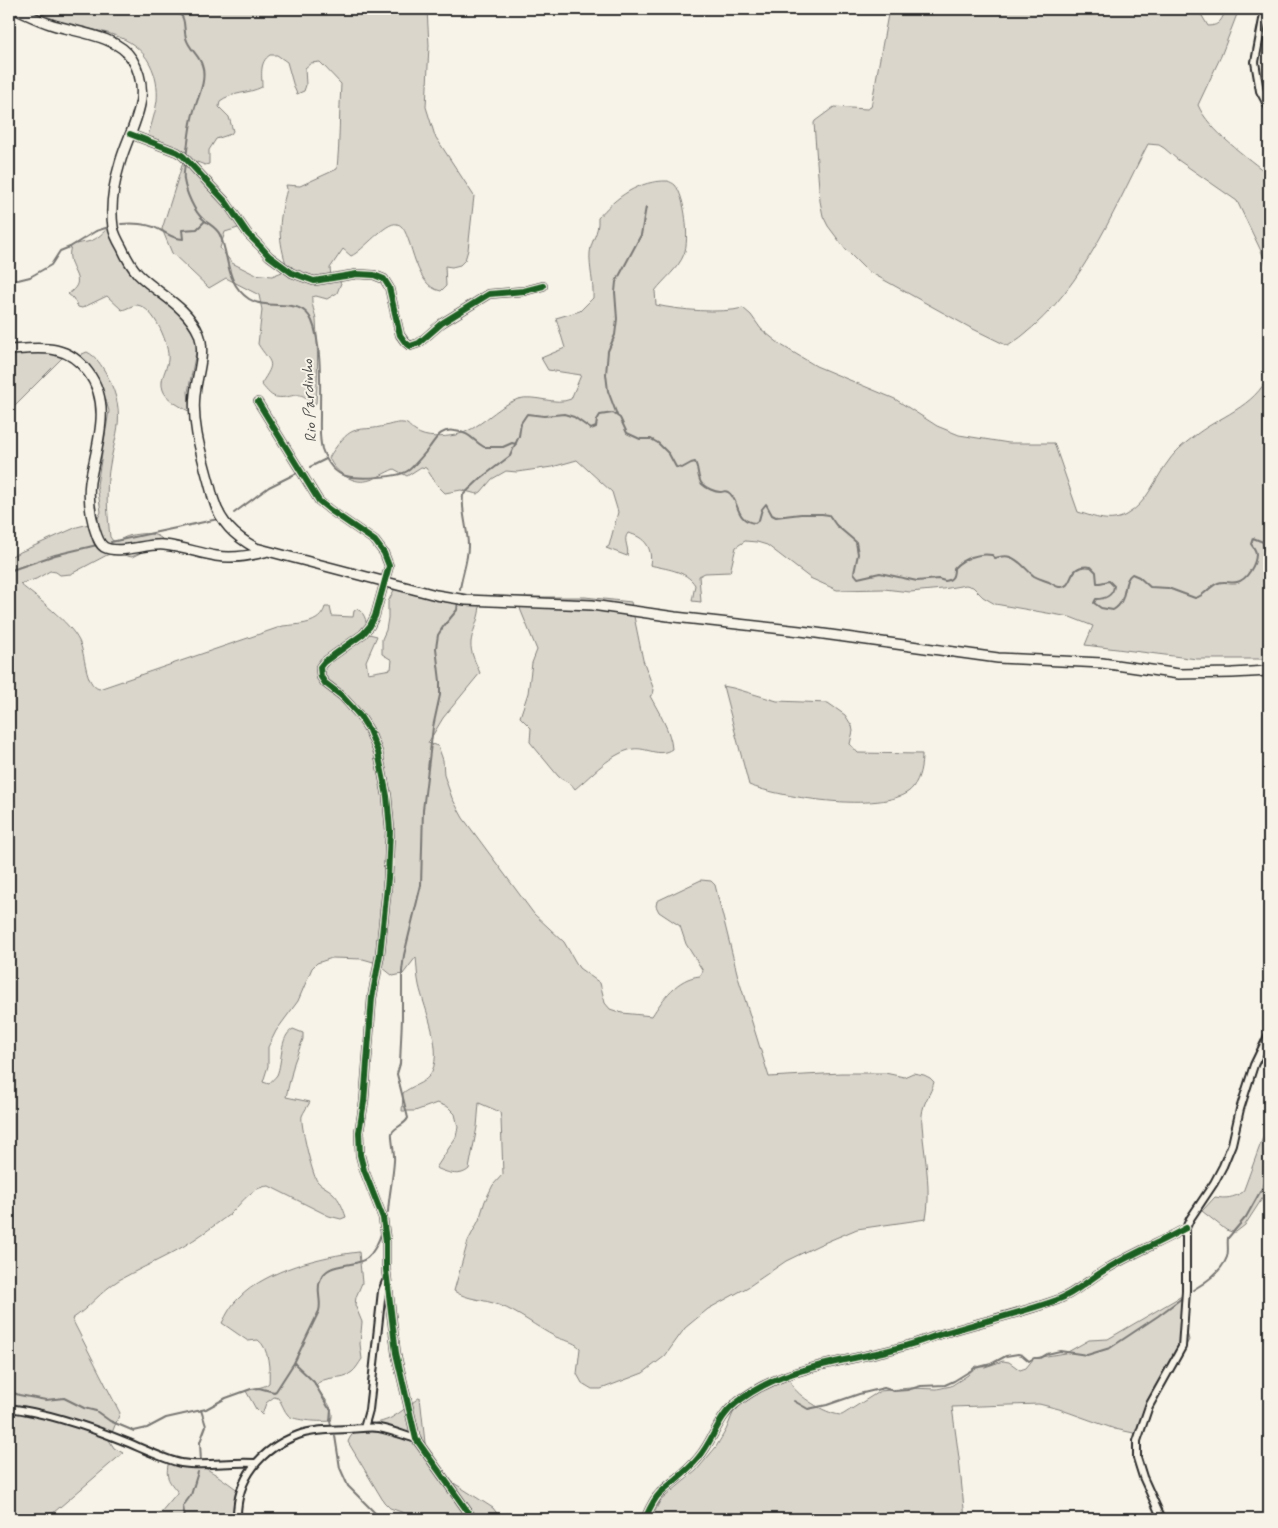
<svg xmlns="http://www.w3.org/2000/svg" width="1278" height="1528" font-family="Mynerve,sans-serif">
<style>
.green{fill:#dad6cc;stroke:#82807c;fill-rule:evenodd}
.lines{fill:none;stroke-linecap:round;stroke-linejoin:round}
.stream{stroke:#7a7874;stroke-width:2}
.street-casing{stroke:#2b2b2b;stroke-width:10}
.secondary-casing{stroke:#2b2b2b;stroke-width:12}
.street{stroke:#f7f3e8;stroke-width:6}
.secondary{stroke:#f7f3e8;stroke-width:9}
.cycleway-casing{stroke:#f7f3e8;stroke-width:9}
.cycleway{stroke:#1b5e20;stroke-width:6}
.labels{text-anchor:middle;stroke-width:4;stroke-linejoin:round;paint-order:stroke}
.water-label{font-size:16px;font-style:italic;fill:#53524f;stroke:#f7f3e8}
</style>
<rect width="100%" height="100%" fill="#f7f3e8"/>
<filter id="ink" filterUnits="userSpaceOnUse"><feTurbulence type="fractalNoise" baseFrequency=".02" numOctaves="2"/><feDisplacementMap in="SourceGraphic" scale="10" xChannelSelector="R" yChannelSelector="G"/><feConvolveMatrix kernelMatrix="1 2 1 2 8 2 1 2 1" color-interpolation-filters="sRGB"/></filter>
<g filter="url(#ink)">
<path class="green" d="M32,9H427L429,45L426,107L435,136L474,196L468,250L465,260L460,265L452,267L445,266L446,286L441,291C411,286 413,226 397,224C386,221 363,251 351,256L343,249L330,268L331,276L341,283L337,293L327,299L316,296L312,297C311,304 315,312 316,320C318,348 318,376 316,403L313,405C298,386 294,400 276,397C270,396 265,388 261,384C277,360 271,365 258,344L262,310L259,295L226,278L209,288L172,253L162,229L185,156L146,142C150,129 155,115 157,101C158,88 156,76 150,64C133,32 98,32 67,24C55,20 44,15 32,9ZM270,55H277L287,62L294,87L297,94L304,91L306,85L305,68L311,63L320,62L323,65L341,84C339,113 340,141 337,169L300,186L286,185L287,189C279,219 277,234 286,264L282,272L272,276L254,274L232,263L220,248L225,232L238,228C243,213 228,196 215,190C211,187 208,189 204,185C201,182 198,177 195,173L197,162L205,165L209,164V150L216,139L231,134L233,131L229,117L219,107L220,101C232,92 248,94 262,87C262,75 259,62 270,55Z
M889,9H1198L1208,26C1220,26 1222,19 1226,9H1239L1221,56L1198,105C1209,131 1247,157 1269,175V271L1262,253L1237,201L1178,160L1164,148L1159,145L1148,144C1111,215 1078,301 1008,346L969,327L866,270L846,250L828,226L823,216L820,201L814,123L815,121L834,107L867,109L871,107Z
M668,181C670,182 673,183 675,185C685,196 690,240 684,254C679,268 664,279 655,291L656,305C678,310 721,314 743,308L751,315L761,329L781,345L816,366L895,399L937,426L959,435L1009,443H1054L1078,512C1095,517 1110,524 1126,515C1148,503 1155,478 1170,459C1175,452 1184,444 1192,438C1218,416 1255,408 1269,374V659H1197L1085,645L1093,626L1070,617L995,604L983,597L973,587L966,585L943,589L910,592L884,589L837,590L810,578L767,545L757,542L745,541L736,547L730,572L705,573L699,576L701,602L692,601L695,585C686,570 665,569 650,565C653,548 645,537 628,533C622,540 630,548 627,556L606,548L609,546L618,512L612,492L577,460L552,467L517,472L506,471L492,479L481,492L477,494L461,490L445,493L437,485L426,468L421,467L407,476L394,469C375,477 365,488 345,476C337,471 333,466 329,458C332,452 336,447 340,442C354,425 361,431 380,427C387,426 396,422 403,423C409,423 410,428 415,431C426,439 443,437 456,435C480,430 495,407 518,399C535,394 555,406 571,399L581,375L548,370L541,358L565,348L556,318L580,311L593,298C594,283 589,268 590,253C591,239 599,235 598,218C616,197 639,180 668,181Z
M115,220L116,230L128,259L159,288L195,330L197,347L188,392L190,412C182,407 166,400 163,390C159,379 167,370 168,360C170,345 154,307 137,305C132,305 127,309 122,310L107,296L82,308L78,307L73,298L68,294C87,281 72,274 70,258C69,254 70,250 71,246C77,243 81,243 87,242C99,240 107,228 115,220Z
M9,347L66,348V354L9,411Z
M87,352C97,357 101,365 107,375C130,420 112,436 108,479C106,499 108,518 110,537L113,541C120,541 125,536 133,535C143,533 157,532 164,541L132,557L114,553L107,555L71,574L60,575L56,572L50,571L36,579L20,584C37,598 70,622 79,641C86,654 84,684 99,689L283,626C299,624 320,625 325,607H330L332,616L353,617L354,611L357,609C366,613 368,625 365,633L377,636L366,661L368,673L391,669L392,660L382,654V639L386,630L388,618V602L398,582L424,590L478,596C484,611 473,627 471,642C470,653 476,663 480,673L443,718L428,743L438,746L443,760L444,775L452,798L463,818L534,914L564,942L579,968L600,983L605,1003L610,1009L622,1013L652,1016C663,999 677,978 700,976L703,971L686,944L680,926L659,912L656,906L657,901L701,880L711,881L715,885L738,977L769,1077L841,1073H885L904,1077L913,1073L924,1075L930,1078L934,1082C931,1094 923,1102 922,1115C921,1122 923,1130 923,1138C926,1164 931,1193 926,1219L857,1229L819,1245L786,1261L748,1287L708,1309L685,1328L665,1356L643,1373L601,1389H592L582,1383L577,1374L580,1348C573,1341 565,1341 556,1337C536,1327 520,1313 499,1305C484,1299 467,1300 454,1291L468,1241L479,1220L485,1201L493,1185L503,1174L501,1119L500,1112L479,1103L477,1127L469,1169C459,1178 446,1172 436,1168L456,1137L458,1127L455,1114L448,1107L437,1103L415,1111H402L403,1093C411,1086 423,1084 429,1076C446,1054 424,1009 419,985C417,976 417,966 416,957L403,974L393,976L377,963L363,959L332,958L317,963L312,968L298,1001L276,1031L268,1047V1066L263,1082L269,1084C271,1081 275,1078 277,1075C283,1061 279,1037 293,1029L303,1033V1039L294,1063L286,1097L310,1102C308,1106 304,1111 302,1116C300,1123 312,1174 317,1181C321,1186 328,1188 333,1193C340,1200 343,1208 346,1217L341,1219L329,1216L269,1186C251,1187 242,1203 230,1214C211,1228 191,1243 170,1254C153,1263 135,1271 119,1280C101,1291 89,1308 72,1319L120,1413L109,1440L114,1448L123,1453L53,1513L9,1518V557L77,527L89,524L98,518L101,512L97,485L109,411L103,391L95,377L78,360L82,354Z
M517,597H585L631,602L643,660L654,690L653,694L650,696C658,711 671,731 672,749C659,758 647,747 633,749C611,753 592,775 575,789C570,781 564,782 558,776L530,742L531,728L520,717L528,693L532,663L537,650L521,611Z
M723,686L733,688L777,701L828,703L845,715L852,726L853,731L850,744L858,753L922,754C922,765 920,778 913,787C892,816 778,797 749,785Z
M1269,1121V1188L1245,1225L1236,1232H1232L1226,1230L1202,1211L1215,1197C1226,1199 1233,1198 1243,1192Z
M359,1252L362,1283L356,1297L355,1305L362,1322L360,1344L362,1359C359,1363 356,1369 352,1372C342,1381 325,1374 315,1386C322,1396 336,1408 331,1421C323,1422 293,1421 288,1415C284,1411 282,1403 278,1398L274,1397L266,1403L262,1415L256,1409L246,1391C253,1387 263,1389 269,1383C270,1371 269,1347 258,1340L248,1341L222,1323C227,1314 231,1305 239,1298C266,1270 322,1256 359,1252Z
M1188,1295L1186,1329L1189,1340L1150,1410L1143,1435L1115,1429L1059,1409L1039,1404L952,1407L959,1458L965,1519H651L660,1501L696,1471L716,1447L726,1430L733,1413L742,1404L763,1390L780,1379L789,1376C790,1379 791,1384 793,1387C802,1399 828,1415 842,1415L880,1391L910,1388L937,1389L951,1386L968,1375L975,1366L985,1367L1003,1361L1009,1362L1020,1370L1026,1368L1034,1358L1066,1353L1089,1340L1108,1339L1180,1297Z
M420,1397L426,1452L449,1480L493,1508L501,1519H417L418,1518L390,1508L384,1502L348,1442C354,1424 378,1425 391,1418C402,1412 410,1404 420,1397Z
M177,1458C202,1462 224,1480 243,1494L239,1519H155L177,1493V1491C166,1478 166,1476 169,1459Z"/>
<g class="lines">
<path class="stream" d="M169,9C189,16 182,21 186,38C189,49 199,55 202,65C208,82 195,102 192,118C189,131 188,144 186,157
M185,161C185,167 183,174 184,180C186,192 194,212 204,220C210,225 217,228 220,235C230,258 225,283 249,299C269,312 301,295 312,321C322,344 320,390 320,415C320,426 319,438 322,449C326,460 333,473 346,476C358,479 399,478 409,470C413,467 426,452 429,448C436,439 440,428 455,431C471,433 472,440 484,447H503L512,443L516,444
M121,224C134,223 148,223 160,230C168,234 173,239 183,239L182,230L197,229L205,221
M9,279L18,280L30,277L51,265L60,251L70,247L96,231L109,227
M617,415L608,391L606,374L608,351L615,335L617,319L615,292L616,282L641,235L646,207
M310,467L326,459
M234,513L269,487L299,472
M111,542L218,519
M9,571L55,555L97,545
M460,589C462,575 468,560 468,546C468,529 461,512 463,495L481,478L510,456L519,436L521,423L527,414L544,416L564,414L574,417L591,429L596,427L597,420L600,415L613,413L620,418L627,433L640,439H651L658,443L669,454L676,467L682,468L691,463L695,462C699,469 697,478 702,484C706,488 715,492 720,492C725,492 724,490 728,492C740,499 734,521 755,523L759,520L762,509L766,504L772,515L776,517L801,514H822L829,515L836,525L856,542L858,554L854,573L858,578L880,573L917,581L938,579L945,581C953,580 954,575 954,568C963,558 979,553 992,555L995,558C1000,557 1005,555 1010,557C1020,560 1026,570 1034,576C1039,579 1044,580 1049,582C1052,584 1055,586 1059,587C1076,589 1065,563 1091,567L1096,572L1097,583H1100L1109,581L1114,586C1113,596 1104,599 1096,599L1094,603L1101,608L1113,610C1129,601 1121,581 1132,574L1139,577L1150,587L1168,588L1195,598C1205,596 1208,587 1218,583C1225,580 1231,584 1237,582C1247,580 1256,564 1256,554C1256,550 1253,547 1251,544L1253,538L1263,542L1266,558L1269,565
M388,1212C389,1195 393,1178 394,1161C395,1154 391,1138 392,1133C393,1128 405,1125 408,1118L397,1074L400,1064L402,1018V971L404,955L421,885L423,810L433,727L440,695V681L436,648L438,635L443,627L457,610L458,601
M1193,1290C1205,1283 1222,1271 1227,1257C1229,1251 1227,1244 1228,1238L1246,1217L1269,1176
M294,1363L314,1382L328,1407L331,1409L330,1421L332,1429
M9,1391L19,1395L46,1400L64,1398L84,1408L96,1411L110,1421L134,1431L147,1428L166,1418L206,1409L226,1398L251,1389L259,1388L274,1392L276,1391L294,1363L319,1311C322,1301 316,1291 320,1281C327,1260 353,1269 367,1258C375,1251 379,1241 382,1231
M794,1401L808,1409L827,1405L859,1394L884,1388L894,1391L907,1390L921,1386L945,1385L954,1381L975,1368L991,1364L1006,1356L1018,1354L1022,1355L1029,1361L1034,1358H1040L1047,1354L1060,1351L1087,1355L1110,1348L1158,1316L1182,1298
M335,1436L340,1468L348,1486L381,1519
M201,1463L200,1442L206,1426L201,1410
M185,1519L183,1506L191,1495L198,1472"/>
<defs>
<path id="street" d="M1265,9L1255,62L1260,91L1269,108
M130,134L177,152L183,156L226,202L248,234L260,246L269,256L292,273L314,281L357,274L374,275L384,279L389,287L400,335L405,342L410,346L419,343L442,323L489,294L524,291L543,286
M258,402L319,501L330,510L375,541L384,553L389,566L375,616L370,626L363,634L324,662L320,667L321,677L325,683L342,696L360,716L369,730L378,752L387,796L390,830L388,878L380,954L372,998L364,1102L359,1132L360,1155L364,1170L383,1218L386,1241V1270L396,1353L416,1439L473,1519
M9,1408C48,1413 87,1426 124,1441C139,1447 166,1460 181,1463C206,1467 230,1461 255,1463
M364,1428L369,1410L382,1291L386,1281
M237,1519C236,1478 261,1449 298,1435C313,1429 332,1430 348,1429C357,1429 369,1426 379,1428C391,1430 403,1435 416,1439
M645,1519C649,1510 653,1500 660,1493C673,1481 688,1471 699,1457C713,1441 718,1417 735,1404C784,1364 847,1363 905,1346C920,1342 934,1336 948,1332C984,1321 1021,1313 1057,1300C1076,1293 1088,1280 1105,1270C1131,1254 1159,1243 1186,1228
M1162,1519L1143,1477L1137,1458V1441L1149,1406L1182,1347L1186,1291V1228L1190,1219L1214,1183L1223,1166L1232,1144L1240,1109L1254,1065L1269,1034"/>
<path id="secondary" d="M15,9C28,15 40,21 53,25C76,32 118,36 132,59C155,97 130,127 120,163C114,183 110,207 113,227C114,234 118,241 122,248C126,257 131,266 138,274C158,294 187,306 199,334C206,353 197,375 195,394C191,429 205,464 213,498C220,522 234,536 256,548L436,595L466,600L592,605L675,617L809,632L998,658L1102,663L1179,674L1232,673L1269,671
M9,350C41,348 67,343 88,372C113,405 96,446 90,482C88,497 90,512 94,527C96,533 98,543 104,547C119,555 147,543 164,545C182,547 199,553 216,556C233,559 249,556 265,552"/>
</defs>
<use href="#street" class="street-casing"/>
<use href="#secondary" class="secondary-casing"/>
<use href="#street" class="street"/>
<use href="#secondary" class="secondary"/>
<defs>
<path id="cycleway" d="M130,134L177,152L183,156L226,202L248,234L260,246L269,256L292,273L314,281L357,274L374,275L384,279L389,287L400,335L405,342L410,346L419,343L442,323L489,294L524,291L543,286
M258,402L319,501L330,510L375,541L384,553L389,566L375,616L370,626L363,634L324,662L320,667L321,677L325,683L342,696L360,716L369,730L378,752L387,796L390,830L388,878L380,954L372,998L364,1102L359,1132L360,1155L364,1170L383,1218L386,1241V1270L396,1353L416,1439L473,1519
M645,1519C649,1510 653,1500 660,1493C673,1481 688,1471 699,1457C713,1441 718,1417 735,1404C784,1364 847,1363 905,1346C920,1342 934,1336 948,1332C984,1321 1021,1313 1057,1300C1076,1293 1088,1280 1105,1270C1131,1254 1159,1243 1186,1228"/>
</defs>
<use href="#cycleway" class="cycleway-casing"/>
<use href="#cycleway" class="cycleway"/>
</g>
</g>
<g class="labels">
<g class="water-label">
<text transform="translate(308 401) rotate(-93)" y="6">Rio Pardinho</text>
</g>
</g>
<rect width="1278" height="1528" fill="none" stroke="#f7f3e8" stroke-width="30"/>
<rect x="15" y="15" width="1248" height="1498" fill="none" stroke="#2b2b2b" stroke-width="2" filter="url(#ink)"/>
</svg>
